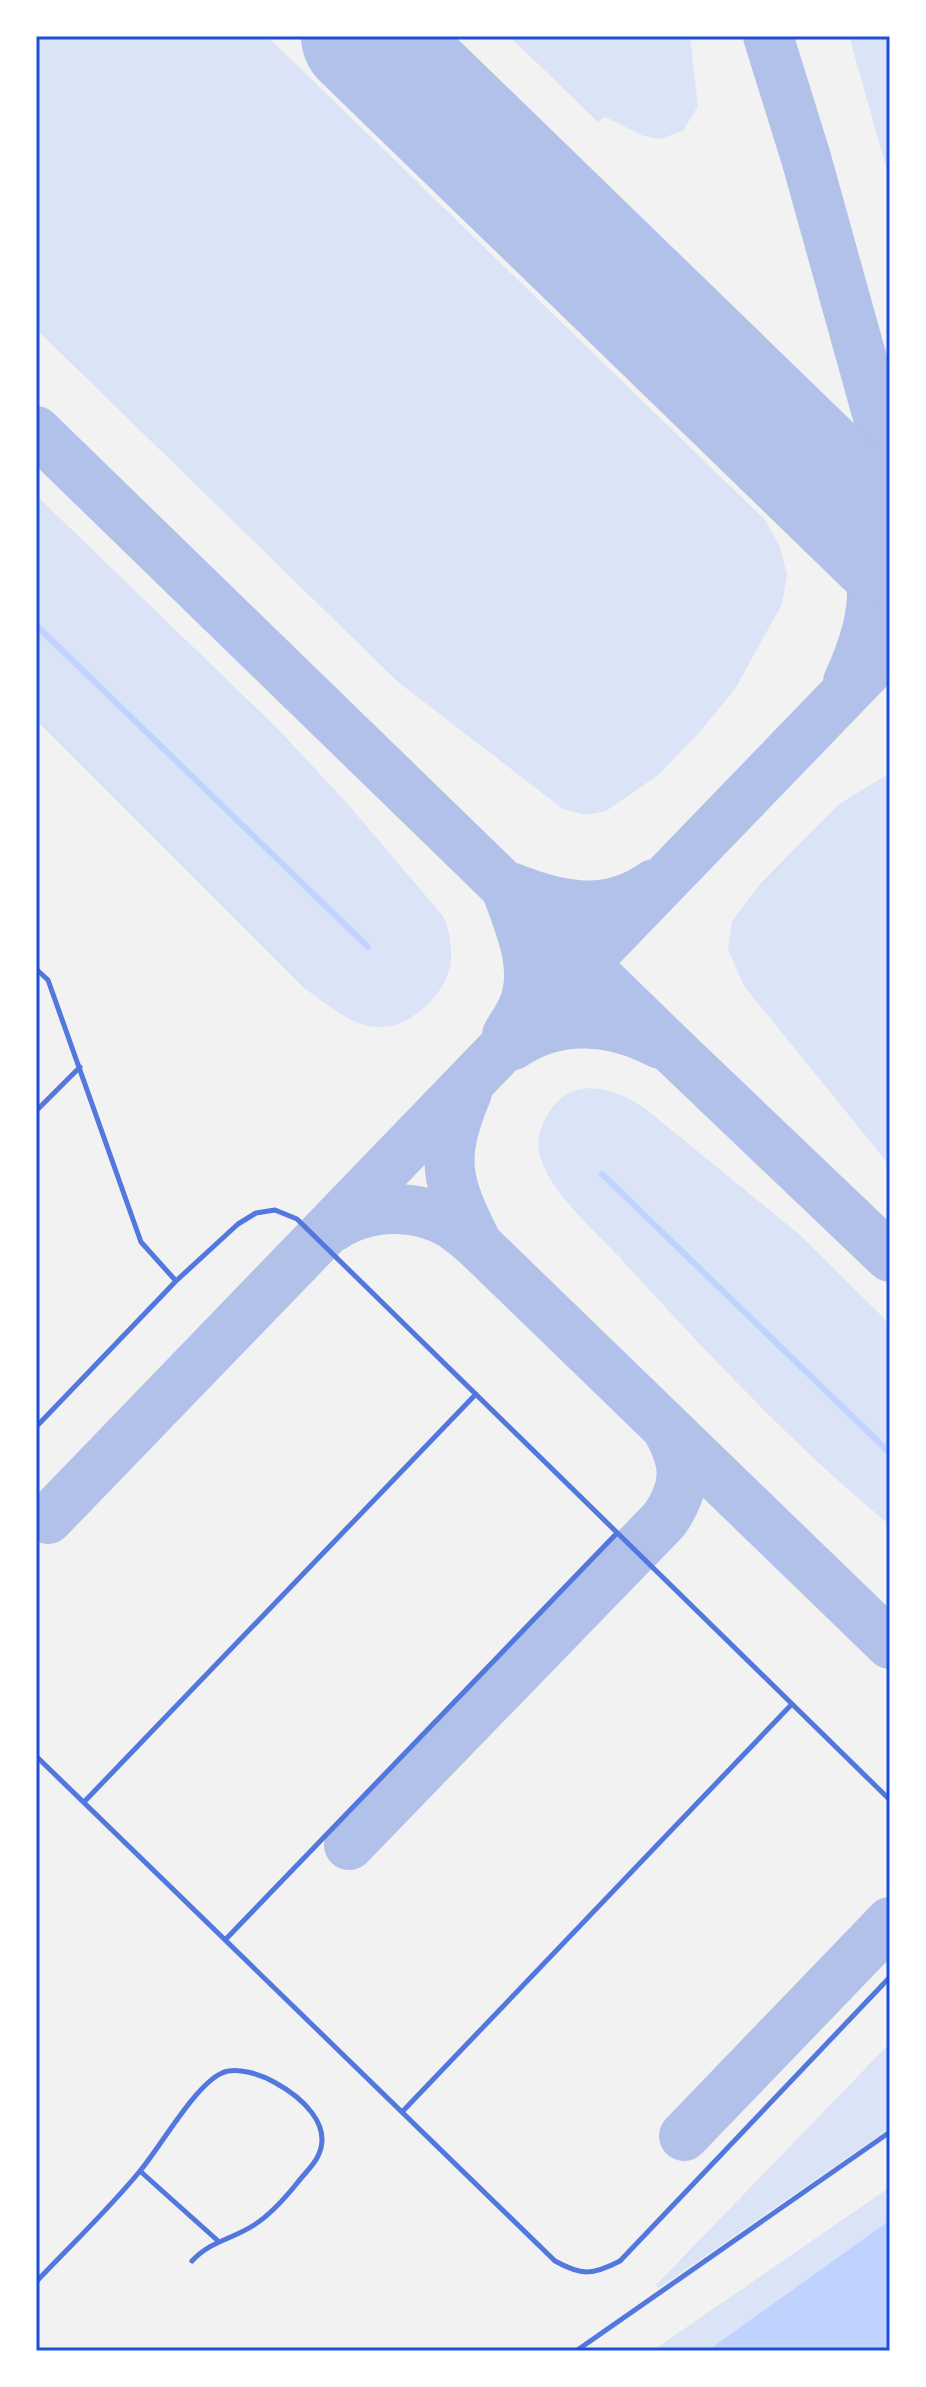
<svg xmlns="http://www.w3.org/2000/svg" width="926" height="2387" font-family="'DejaVu Sans',sans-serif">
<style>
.green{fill:#dbe4f7}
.water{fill:#bfd3fe}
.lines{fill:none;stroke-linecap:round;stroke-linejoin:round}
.stream{stroke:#bfd3fe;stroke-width:6}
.taxiway{stroke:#b2c1ea;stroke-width:50}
.runway{stroke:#b2c1ea;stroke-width:126}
.service{stroke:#5277de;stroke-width:5}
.neatline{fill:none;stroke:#1d4ed8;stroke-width:3}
</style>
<rect width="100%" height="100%" fill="#f2f2f2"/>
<path class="green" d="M36,36H267L765,520L780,547L787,575L782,604L735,689L699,733L657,776L606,811L586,815L563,809L398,682L36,329Z
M509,36H690L698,106L683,131L660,139L643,136L605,117L598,122Z
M849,36H890V181Z
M36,495L277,728L346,802L443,916C450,932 454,952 449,970C442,997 410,1027 381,1027C352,1028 328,1004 305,989L36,720Z
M890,773V1166L744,986L728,949L732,921L761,883L839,804Z
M589,1088C613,1089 627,1096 647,1110L800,1235L890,1324V1525C792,1445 706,1352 621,1259C595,1231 548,1191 539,1153C534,1132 551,1101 571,1092C576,1089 584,1089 589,1088Z
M890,2043V2128L659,2288L655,2286Z
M890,2187V2220L707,2351H652Z"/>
<path class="water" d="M890,2220V2351H707Z"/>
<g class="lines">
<path class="stream" d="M36,625L368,947
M602,1174L890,1453"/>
<path class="taxiway" d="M768,36L806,158L890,460
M36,431L674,1051L890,1257
M848,682C864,647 876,611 871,572C868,552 859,531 854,511L890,520
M510,887C559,907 608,917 654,884
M507,891C520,927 539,969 523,1007C519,1017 512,1026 507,1035
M513,1045C558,1014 613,1019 660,1044
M467,1092C439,1159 446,1182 478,1245
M333,1227C368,1204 417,1203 453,1225C462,1231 470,1238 478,1245L890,1644
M48,1519L890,647
M349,1845L665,1519C688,1485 686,1462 666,1427
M684,2136L890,1922"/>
<path class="runway" d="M364,36L890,546"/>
<path class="service" d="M36,969L48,980L141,1242L176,1281
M36,1111L80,1067
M36,1427L176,1281L238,1224L256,1213L275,1210L297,1219L890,1800
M36,1756L555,2261C582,2276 593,2275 620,2261L890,1977
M84,1802L476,1394
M225,1940L617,1533
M402,2112L792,1704
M140,2171L217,2240
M36,2282C71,2245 108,2210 140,2171C161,2146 195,2085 222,2073C236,2066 262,2075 274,2082C300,2096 335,2125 317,2158C312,2167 304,2174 298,2182C286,2197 270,2215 254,2225C233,2239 210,2241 192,2261
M576,2351L890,2132"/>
</g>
<rect width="926" height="2387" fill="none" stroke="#ffffff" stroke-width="76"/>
<rect x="38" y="38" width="850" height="2311" class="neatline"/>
</svg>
